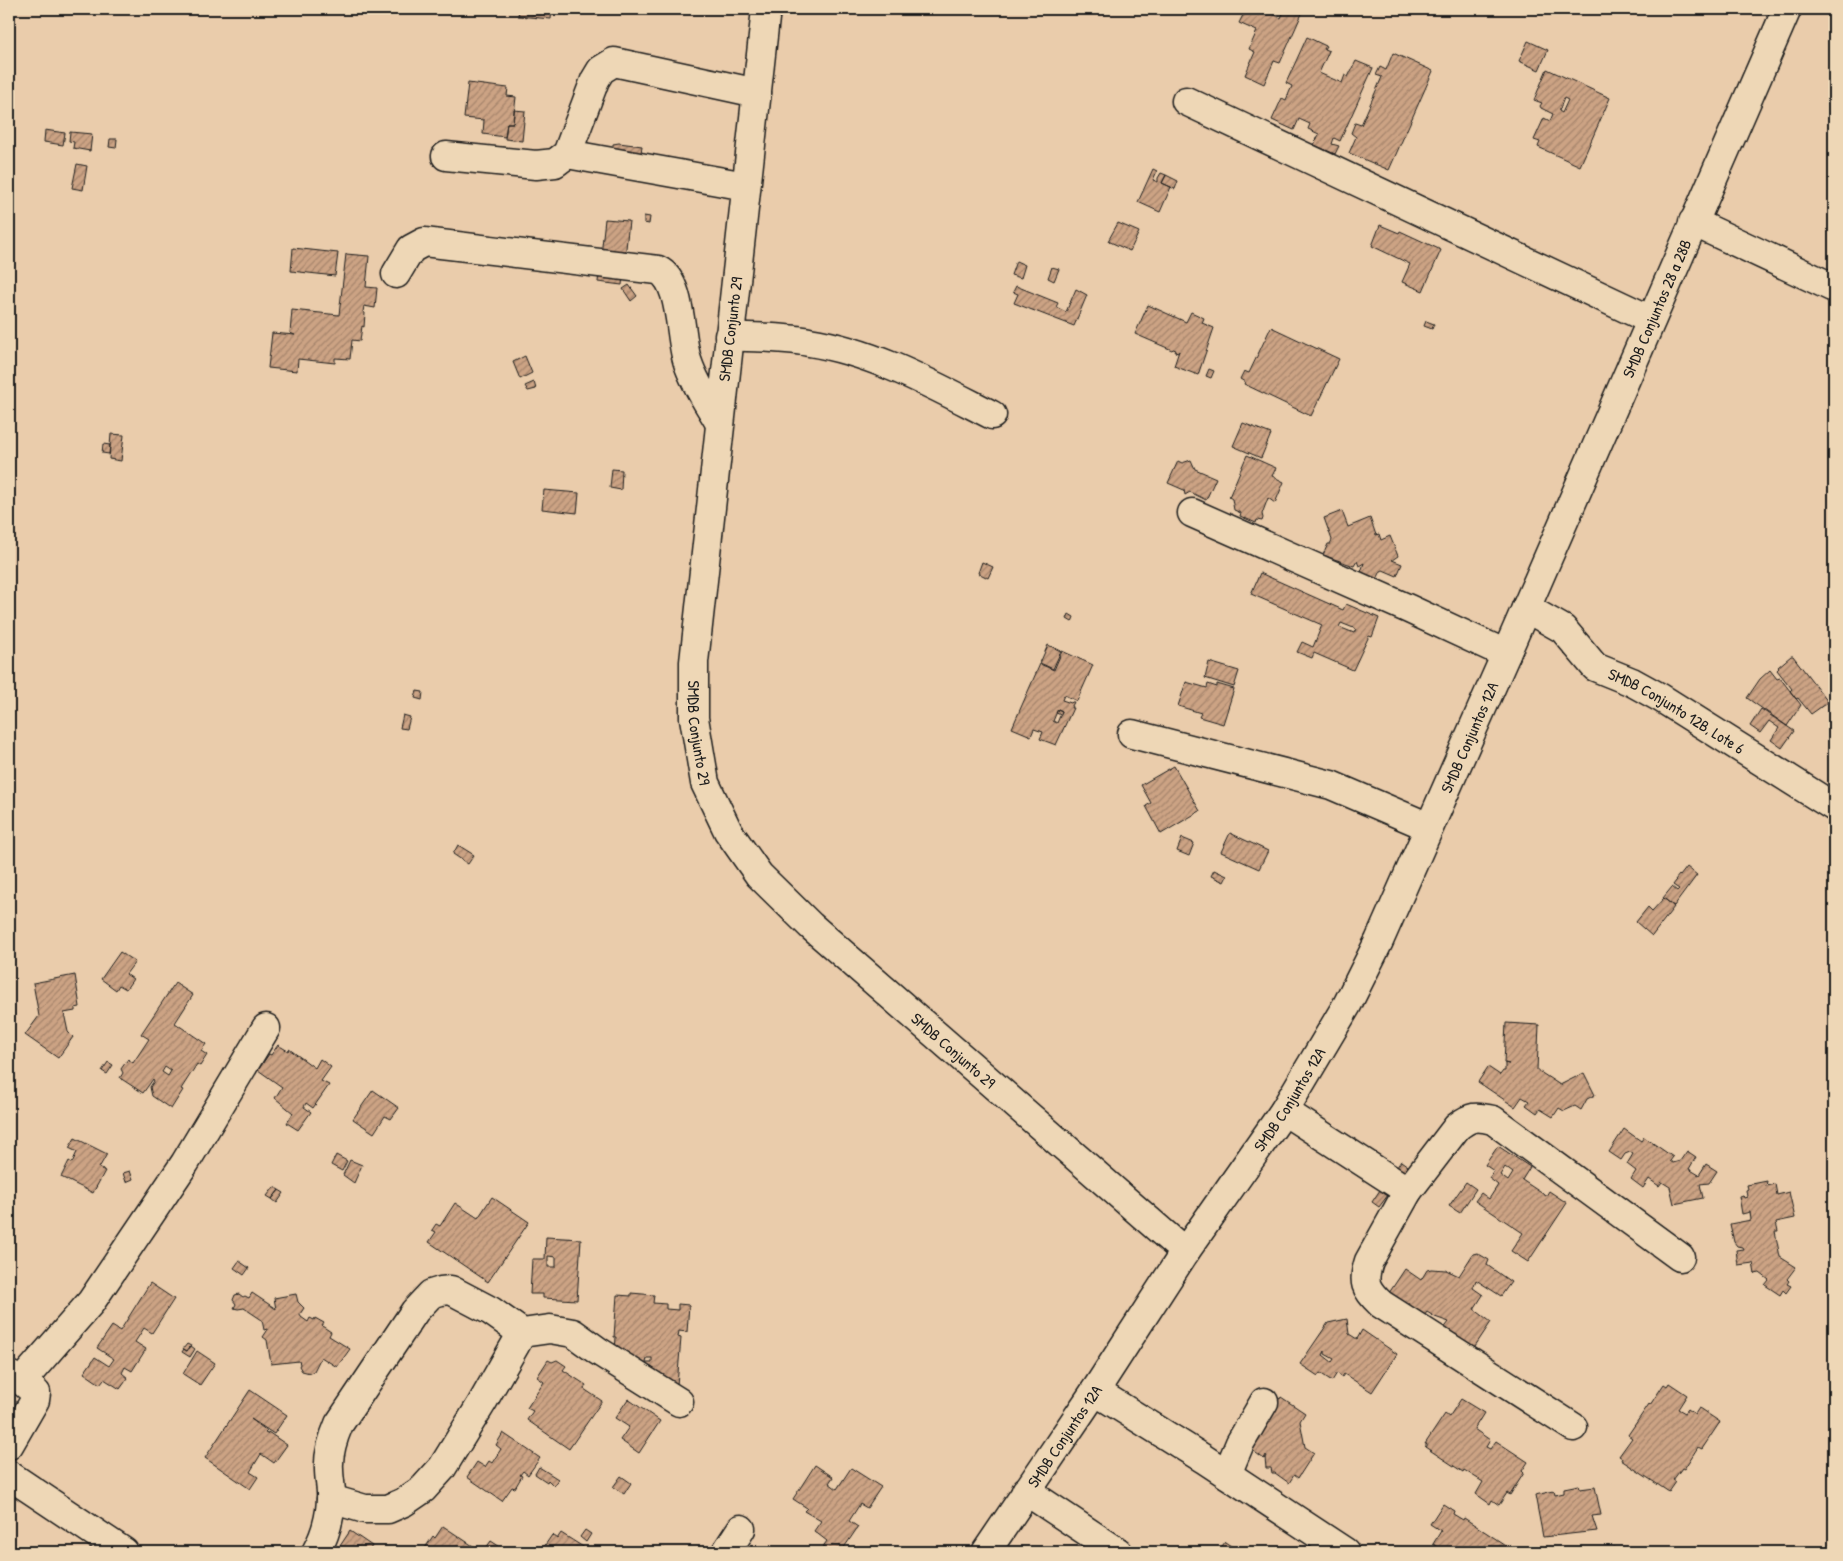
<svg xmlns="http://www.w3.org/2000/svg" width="1843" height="1561" font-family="'Patrick Hand',sans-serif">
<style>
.building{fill:url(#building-hatch);stroke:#1c1c1c;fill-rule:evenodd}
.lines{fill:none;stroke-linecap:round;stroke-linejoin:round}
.minor-casing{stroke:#1c1c1c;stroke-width:31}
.minor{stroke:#eed7b6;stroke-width:28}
.labels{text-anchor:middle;stroke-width:4.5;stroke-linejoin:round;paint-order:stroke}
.street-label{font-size:16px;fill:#1c1c1c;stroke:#eed7b6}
</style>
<defs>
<pattern id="building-hatch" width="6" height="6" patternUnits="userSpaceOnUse" patternTransform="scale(1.25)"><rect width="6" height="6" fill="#cca384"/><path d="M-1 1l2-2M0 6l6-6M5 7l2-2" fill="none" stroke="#a5846b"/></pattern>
</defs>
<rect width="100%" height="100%" fill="#eaccab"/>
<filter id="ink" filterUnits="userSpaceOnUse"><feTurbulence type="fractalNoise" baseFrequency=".02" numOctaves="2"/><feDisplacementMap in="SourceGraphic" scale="10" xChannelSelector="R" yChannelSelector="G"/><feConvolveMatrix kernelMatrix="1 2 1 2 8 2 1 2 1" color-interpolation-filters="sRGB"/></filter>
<g filter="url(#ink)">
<path class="building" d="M519,9H552L551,19L518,16Z
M1246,9H1268L1266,11L1281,18L1285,9H1304L1280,63L1274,61L1264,84L1245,75L1255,52L1249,49L1257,31L1239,23Z
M1307,37L1326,46L1324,49L1329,51L1319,73L1342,83L1345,75L1348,77L1356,61L1373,68L1340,141L1334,138L1332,144L1339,146L1335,154L1314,145L1319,134L1308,129L1310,124L1299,119L1294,130L1272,120L1282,98L1286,100L1292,86L1286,83Z
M1528,41L1548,50L1539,70L1519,61Z
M1393,53L1433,71L1389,170L1349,153L1356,137L1351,133L1355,123L1361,125L1382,77L1376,75L1380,67L1386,70Z
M1547,69L1610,98L1580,166L1538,147L1540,142L1534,140L1544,118L1550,121L1553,114L1541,108L1540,106L1542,103L1534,100ZM1564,98L1568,100L1562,113L1559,111Z
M468,83L508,88L507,96L516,97L513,123H507L505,137L483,134L484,120L464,118Z
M514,110L525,111L522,141L505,139L507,123H513Z
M45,130L65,133L63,145L44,142Z
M70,132L92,134L90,151L73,148L74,142L69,141Z
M110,139H117L116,148L109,147Z
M619,143L642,146L639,168L612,156L613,144Z
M77,164L87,166L83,190L72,188Z
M1153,169L1157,171L1153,180L1158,182V178L1161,173L1166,175L1162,183L1171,187L1160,212L1138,202Z
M1166,175L1178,181L1175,189L1162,183Z
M644,216L650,217L649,224L644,223Z
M605,219L629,221L622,285L598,282Z
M1118,223L1139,232L1130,251L1108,241Z
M1380,225L1399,233L1400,231L1441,250L1423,291L1402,282L1410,264L1372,246Z
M293,248L338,253L335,276L291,271Z
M346,254L369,256L366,287L377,288L375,308L364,306L363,312L365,313L364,327L362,326L360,341L352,340L350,359L335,358V363L298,359L297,371L268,368L272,333L295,335L290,333L292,310L339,315Z
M1016,261L1025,265L1021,278L1011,275Z
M1052,267L1059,269L1054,281L1048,278Z
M629,285L637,296L631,301L623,289Z
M1016,286L1058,303L1056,307L1066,312L1076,289L1087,295L1074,326L1014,303L1018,294L1013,292Z
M1148,305L1186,322L1191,312L1204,318L1202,323L1214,328L1198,375L1174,366L1179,351L1178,353L1175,352L1176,350L1173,349L1172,350L1135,334Z
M1426,321L1434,324L1432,329L1424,326Z
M1271,327L1339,359L1311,416L1244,384L1245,382L1240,379L1244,371L1249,373Z
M525,356L532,373L520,379L513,362Z
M1209,369L1214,371L1211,378L1206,376Z
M534,382L536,389L528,391L525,386Z
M1243,423L1271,434L1261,458L1233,446Z
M111,434L124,435L121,461L109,459Z
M103,444L110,445L109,454L102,453Z
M1247,455L1276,468L1272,476L1284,482L1275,503L1268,498L1262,514L1263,518L1262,521L1257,520L1256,523L1240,516L1241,513L1234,510L1232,499L1229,497Z
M1191,460L1195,469L1216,478L1206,500L1190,492L1185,495L1184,490L1168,483L1178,461L1182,463Z
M612,469L622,470L621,490L610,488Z
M544,490L579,493L577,513L542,509Z
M1342,511L1348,527L1370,518L1376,535L1379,534L1381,540L1390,536L1398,556L1392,560L1402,564L1397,576L1383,570L1381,571L1377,579L1361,572L1364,563L1359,566L1357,561L1354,566L1323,555L1328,544H1330L1332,540L1324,518Z
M982,562L993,567L988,578L978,573Z
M1260,573L1343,610L1346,604L1379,618L1372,637L1369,636L1353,670L1314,653L1312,658L1297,652L1302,642L1313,647L1322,625L1251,594ZM1341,623L1356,629L1354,633L1339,627Z
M1069,614L1074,617L1072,622L1067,619Z
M1048,645L1061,651L1053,669L1040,663Z
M1062,651L1093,665L1077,701L1064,695L1062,700L1071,703L1072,702H1074L1071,708H1073L1056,745L1040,739L1043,732L1034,729L1031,736L1012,728L1040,664L1054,670ZM1058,709L1062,711L1057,723L1053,721Z
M1791,656H1793L1828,702L1811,714L1798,698L1796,699L1790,691L1792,689L1777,670L1779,668L1778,667Z
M1209,662L1239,671L1234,687L1205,678Z
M1770,670L1777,679L1780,678L1801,705L1787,726L1747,698L1760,679Z
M1186,682L1207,688L1208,684L1217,687V684L1234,689L1223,724L1199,717L1201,713L1178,706Z
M417,691L423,692L422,700L415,698Z
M1058,709L1062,711L1061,715L1056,713Z
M1761,709L1794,731L1782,748L1771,740L1779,728L1769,721L1760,733L1750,726Z
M403,715L410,717L407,729L400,728Z
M1174,766L1200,811L1161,834L1147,808L1146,806L1151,803L1141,785Z
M1230,833L1268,851L1259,869L1221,852Z
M1182,838L1194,843L1189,856L1177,851Z
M458,845L474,855L468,864L453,854Z
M1687,867L1697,875L1674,906L1663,898L1672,887L1677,891L1679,889L1673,885L1676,881L1675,880L1679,875L1680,876Z
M1214,870L1227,876L1224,882L1211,876Z
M1664,898L1674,907L1652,936L1636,922L1648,907L1652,911Z
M120,952L135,962L126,974L133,979L126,989L119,985L116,990L101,979Z
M75,975L80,1007L75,1008V1011L64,1013L68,1032L73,1037L58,1058L25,1035L39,1016L33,983Z
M175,983L193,995L175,1023L206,1044L201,1051L207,1055L200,1066L197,1064L181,1089L183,1090L171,1109L152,1096L150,1087L154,1081L153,1079L143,1093L120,1078L123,1073L121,1069L128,1059L133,1063L149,1039L141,1034ZM165,1067L171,1071L168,1076L162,1072Z
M1506,1023L1539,1025L1537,1070L1560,1085L1584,1073L1595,1095L1587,1099L1581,1110L1575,1106L1564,1111L1559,1108L1553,1117L1540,1109L1537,1113L1526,1105L1529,1101L1522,1097L1515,1107L1478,1082L1488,1067L1500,1075L1503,1071H1505V1063L1509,1064L1504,1063Z
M278,1045L288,1051L289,1049L315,1068L320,1059L331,1067L321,1081L329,1085L313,1108L306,1103L304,1107L311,1112L298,1130L287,1123L293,1113L275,1098L282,1087L258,1070L269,1054L271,1055Z
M108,1062L113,1065L107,1074L102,1071Z
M373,1090L399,1108L391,1119L385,1116L374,1133L353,1119Z
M1624,1129L1641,1141L1644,1137L1673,1157L1670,1161L1673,1163L1680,1161L1687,1151L1696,1157L1689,1169L1699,1175L1706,1164L1717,1171L1709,1183L1700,1184L1703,1198L1674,1204L1670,1187L1662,1182L1659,1186L1649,1179L1643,1188L1631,1179L1636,1171L1627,1164L1633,1154L1630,1152L1625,1154L1621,1160L1609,1152Z
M75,1138L107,1154L99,1168L105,1171L93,1193L61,1177L69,1161L72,1163L77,1152L69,1148Z
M1498,1146L1530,1167L1522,1180L1546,1196L1549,1191L1567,1203L1528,1262L1511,1251L1523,1233L1475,1201L1481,1193L1489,1199L1498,1185L1489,1178L1494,1171L1485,1165ZM1505,1167L1513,1173L1508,1181L1500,1175Z
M336,1155L347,1161L342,1171L331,1165Z
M350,1160L362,1165L354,1183L343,1175Z
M1401,1161L1408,1166L1402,1175L1395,1170Z
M130,1171L133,1179L126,1182L123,1173Z
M1767,1181L1766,1186L1775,1184L1777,1195L1789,1192L1795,1218L1776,1222L1778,1231H1775L1780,1257L1796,1267L1787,1279L1789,1281L1787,1284L1791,1286L1786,1293L1783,1290L1780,1295L1765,1285L1769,1280L1760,1273L1755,1274L1753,1263L1738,1265L1736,1250L1743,1249L1742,1247L1737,1246L1734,1242L1730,1224L1751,1220L1750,1212L1742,1214L1739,1196L1743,1195L1744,1198L1747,1197L1746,1190L1748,1189L1747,1185Z
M1466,1182L1476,1189L1460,1213L1449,1206Z
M274,1187L279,1190L272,1199L267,1196Z
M279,1190L284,1193L277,1203L272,1199Z
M1380,1190L1388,1195L1379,1207L1372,1202Z
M492,1197L529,1222L488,1282L429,1242L436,1232L432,1230L436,1224L440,1226L455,1203L478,1218Z
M546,1237L581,1239L577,1300L543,1298V1294H530L532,1259H545ZM548,1256L556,1257V1267H548Z
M1477,1253L1489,1260L1487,1265L1511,1282L1501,1296L1476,1280L1473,1288L1483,1295L1474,1309L1491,1322L1473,1349L1443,1330L1449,1322L1435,1317L1427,1312L1424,1316L1389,1293L1405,1269L1421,1280L1427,1270L1431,1269L1446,1270L1459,1276L1473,1254Z
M239,1261L249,1268L244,1275L234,1268Z
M150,1283L174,1299L152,1333L144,1328L135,1342L146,1349L132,1371L125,1367L122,1373L128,1378L120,1389L104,1379L100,1384L84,1373L95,1357L109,1366L114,1359L97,1348L112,1326L120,1331Z
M252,1293L276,1309L274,1298L296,1294L298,1302L304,1308L300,1314L301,1317L308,1322L310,1318L314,1320L315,1318L324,1323L322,1326L331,1332L329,1336L350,1349L337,1367L321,1357L314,1371L310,1373L302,1371L299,1366L300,1364L299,1361L271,1364L267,1340L263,1337L267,1331V1329L264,1330L262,1320L244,1308L238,1309L234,1308L236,1304L233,1300L235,1295L239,1294L243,1297L245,1296L249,1298Z
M631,1293L654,1295L653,1303L666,1304V1309L678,1310V1304L689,1305L687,1332L679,1331L678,1337L681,1338L677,1385L615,1352L616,1337H614L617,1295L631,1296ZM647,1358H652V1363H646Z
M1347,1319L1349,1334L1357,1339L1362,1330L1397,1354L1372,1392L1344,1374L1342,1377L1337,1373L1332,1381L1320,1373L1318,1376L1300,1364L1328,1323ZM1325,1351V1354L1334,1359L1332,1362L1323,1355Z
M187,1344L191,1346L187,1351L183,1349Z
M191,1346L195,1349L190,1357L182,1352L184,1349L187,1351Z
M197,1351L215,1363L200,1385L183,1374Z
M548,1360L552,1362L557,1360L566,1366L563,1370L586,1385L584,1389L602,1401L569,1449L527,1420L533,1411L527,1408L544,1382L537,1377Z
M1669,1383L1687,1395L1678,1409L1685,1413L1688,1409L1695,1414L1699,1408L1720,1422L1702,1449L1698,1447L1684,1469L1682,1468L1673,1480L1676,1482L1669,1492L1621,1460L1622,1458L1619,1456L1632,1438L1628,1435L1649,1404L1650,1405L1664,1384L1667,1386Z
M250,1390L287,1415L274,1434L251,1419L267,1431L265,1433L267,1434L268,1432L287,1445L274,1463L261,1454L250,1472L258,1477L250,1489L205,1458Z
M1270,1393L1280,1399L1281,1397L1305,1413L1300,1421L1305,1447L1314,1453L1298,1478L1294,1475L1289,1483L1275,1473H1272L1271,1468H1266L1265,1458L1267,1457L1266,1455L1264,1459L1244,1444Z
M628,1399L660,1421L639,1453L620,1440L629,1427L615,1418Z
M1461,1399L1484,1413L1474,1429L1490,1440L1486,1447L1490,1449L1496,1441L1528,1462L1522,1471L1524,1473L1510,1495L1507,1493L1499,1505L1492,1500L1490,1504L1476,1494L1483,1482L1464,1470L1463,1472L1425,1447L1427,1444H1425L1445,1414L1449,1417Z
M503,1433L540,1458L528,1475L523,1471L520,1475L522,1476L515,1488L512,1487L502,1501L467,1477L477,1462L485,1467L489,1461L492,1463L501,1449L496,1445Z
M815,1465L833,1477L829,1483L837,1489L851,1468L881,1487L867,1508L860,1504L849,1521L858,1527L841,1552H819L827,1541L814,1531L821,1521L804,1511L807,1508L793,1499Z
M539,1467L558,1479L554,1486L548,1480L547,1482L535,1474Z
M621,1476L631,1483L624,1494L613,1487Z
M1579,1485L1580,1489L1595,1487L1601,1515L1592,1516L1597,1531L1543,1537L1535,1495L1554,1491L1555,1495L1564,1493V1488Z
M1443,1504L1454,1511L1453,1514L1463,1520L1464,1518L1516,1552H1437L1439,1548L1433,1544L1441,1531L1430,1524Z
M443,1526L482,1552H426L423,1551L433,1536L435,1538Z
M585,1530L591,1534L586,1542L580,1537Z
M350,1531L372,1546L368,1552H351L340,1546Z
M561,1533L588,1550L586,1552L541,1551L552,1535L557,1539Z
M491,1541L508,1552H483Z
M1225,1542L1234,1548L1241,1552H1218Z
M1614,1547L1622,1552H1610Z
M665,1549V1552H647Z"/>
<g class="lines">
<defs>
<g id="minor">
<path id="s1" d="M766,9L694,662V718L705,783L728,831L759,875L811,926L1185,1252"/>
<path d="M1186,101L1651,320"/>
<path d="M567,154L746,186"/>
<path d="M446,156L536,165L555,163L567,154L595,80L601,70L614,62L757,93"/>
<path d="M1693,222L1834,288"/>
<path d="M396,274L411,249L424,242L658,270C683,282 679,339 688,363C695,384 708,403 719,422"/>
<path d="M729,336C755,338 783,337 809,342C874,352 933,385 992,415"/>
<path d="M1192,513L1409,609L1506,654"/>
<path id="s2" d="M1526,608L1563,629L1595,667L1632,682L1661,698L1834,807"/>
<path d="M1132,734L1331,785L1429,827"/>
<path d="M1284,1111L1408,1191"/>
<path d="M9,1375L22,1381L36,1393L35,1400L9,1445"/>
<path d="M22,1381L91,1302L185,1163L266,1028"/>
<path d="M1095,1391L1204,1459L1345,1552"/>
<path d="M1573,1427L1381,1304C1365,1289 1362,1282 1369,1261L1408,1191L1457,1127C1471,1116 1476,1116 1493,1120L1680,1257"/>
<path d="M1227,1474L1240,1443L1264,1402"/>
<path d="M9,1475L124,1552"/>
<path d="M1026,1491L1118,1552"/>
<path d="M331,1499L365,1509H388L404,1502L423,1489L442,1468L482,1403L522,1333"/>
<path d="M316,1552C325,1536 330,1519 331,1500C332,1490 329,1480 329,1469C328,1454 333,1438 339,1424L415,1311L431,1294L441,1291L451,1290L491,1311L522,1333L550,1329L573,1333L598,1351L679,1402"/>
<path d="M726,1552L741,1529"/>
<path id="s3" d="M986,1552L1095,1391L1185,1252L1284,1111L1347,1005L1379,941L1506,654L1787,9"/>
</g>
</defs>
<use href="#minor" class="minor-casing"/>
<use href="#minor" class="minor"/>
</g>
</g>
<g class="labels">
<g class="street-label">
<text dy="6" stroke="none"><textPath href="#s3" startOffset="1418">SMDB Conjuntos 28 a 28B</textPath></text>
<text transform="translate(730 329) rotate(-83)" y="6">SMDB Conjunto 29</text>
<text dy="6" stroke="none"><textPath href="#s2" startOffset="185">SMDB Conjunto 12B, Lote 6</textPath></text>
<text dy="6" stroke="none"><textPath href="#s1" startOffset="728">SMDB Conjunto 29</textPath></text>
<text dy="6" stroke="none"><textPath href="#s3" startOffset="950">SMDB Conjuntos 12A</textPath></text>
<text dy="6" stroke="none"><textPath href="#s1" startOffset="1148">SMDB Conjunto 29</textPath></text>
<text dy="6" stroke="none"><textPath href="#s3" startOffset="545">SMDB Conjuntos 12A</textPath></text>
<text dy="6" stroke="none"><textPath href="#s3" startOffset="140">SMDB Conjuntos 12A</textPath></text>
</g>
</g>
<rect width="1843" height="1561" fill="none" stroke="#eed7b6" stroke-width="30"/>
<rect x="15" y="15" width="1813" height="1531" fill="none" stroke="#1c1c1c" stroke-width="2" filter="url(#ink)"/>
</svg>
